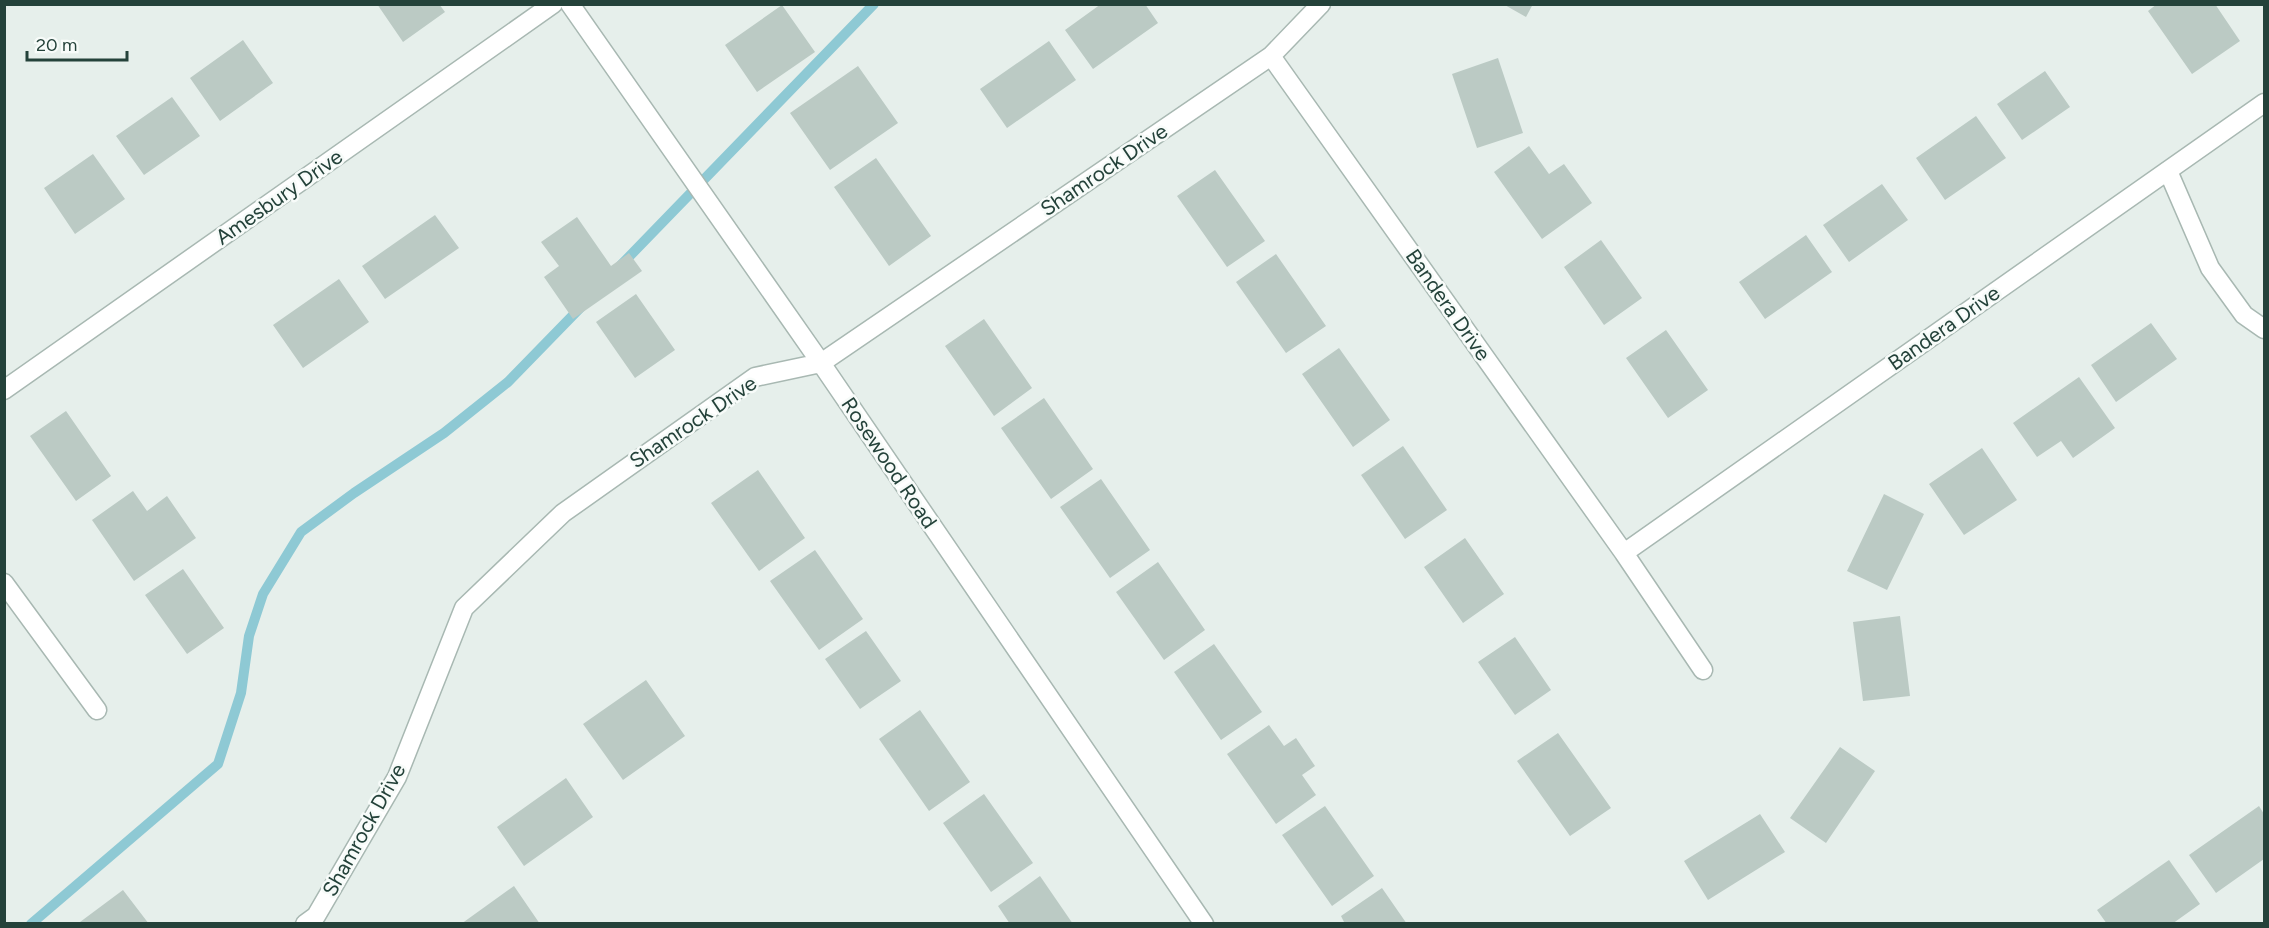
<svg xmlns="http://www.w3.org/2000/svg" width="2269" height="928" font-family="Figtree,sans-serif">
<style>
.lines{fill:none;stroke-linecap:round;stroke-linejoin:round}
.stream{stroke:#8ec9d4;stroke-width:10}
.building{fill:#bbcac4}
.service-casing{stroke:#a8b8b2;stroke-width:21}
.minor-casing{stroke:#a8b8b2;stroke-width:21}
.service{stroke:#fff;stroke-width:18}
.minor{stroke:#fff;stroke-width:18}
.labels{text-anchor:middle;stroke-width:5;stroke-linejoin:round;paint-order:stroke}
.street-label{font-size:21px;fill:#24423a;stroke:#f7fbf9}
</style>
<rect width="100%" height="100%" fill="#e6efeb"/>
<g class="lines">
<path class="stream" d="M621,265L874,4
M31,924L218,764L241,693L249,636L263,594L301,532L354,493L444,433L508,382L581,307"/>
</g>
<path class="building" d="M377,4H439L445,12L403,42Z
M1101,4H1145L1158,23L1093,69L1065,30Z
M1503,4H1533L1526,17Z
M2157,4H2215L2240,41L2192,74L2148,11Z
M782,5L815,52L757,92L725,45Z
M243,40L273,83L220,121L190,78Z
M1049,41L1076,80L1007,128L980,89Z
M1498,58L1523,133L1477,148L1452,74Z
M858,66L898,123L830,170L790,113Z
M2045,71L2070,107L2022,140L1997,104Z
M172,97L200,136L144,175L116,136Z
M1976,116L2006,158L1945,200L1916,158Z
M1529,146L1549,174L1564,164L1592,203L1542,239L1494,172Z
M93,154L125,199L75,234L44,188Z
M876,158L931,236L889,266L834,187Z
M1215,170L1265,241L1227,267L1177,196Z
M1882,184L1908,220L1849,262L1823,225Z
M435,215L459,248L385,299L362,266Z
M577,217L611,266L629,253L642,271L573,319L544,277L559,266L541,242Z
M1806,235L1832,272L1765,319L1739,282Z
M1601,240L1642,298L1604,325L1564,267Z
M1276,254L1326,326L1286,353L1236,282Z
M339,279L369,322L303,368L273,325Z
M636,294L675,350L635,378L596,322Z
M984,319L1032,388L994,416L945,346Z
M2151,323L2177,359L2116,402L2091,365Z
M1666,330L1708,390L1668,418L1626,358Z
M1339,348L1390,420L1353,447L1302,374Z
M2079,377L2115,428L2073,458L2061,441L2037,457L2013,423Z
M1044,398L1093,469L1051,499L1001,428Z
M66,411L111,476L76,501L30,436Z
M1403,446L1447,510L1405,539L1361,475Z
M1982,448L2017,500L1964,535L1929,484Z
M758,470L805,538L759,571L711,503Z
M1101,479L1150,550L1110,578L1060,507Z
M133,491L147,511L167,496L196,538L134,581L92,520Z
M1884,494L1924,514L1887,590L1847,571Z
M1465,538L1504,594L1463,623L1424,567Z
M815,550L863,619L819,650L770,581Z
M1158,562L1205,630L1164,660L1116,592Z
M183,569L224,628L187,654L145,595Z
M1900,616L1910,696L1863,701L1853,622Z
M866,631L901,681L860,709L825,659Z
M1515,637L1551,690L1515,715L1478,662Z
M1214,644L1262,712L1221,740L1174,672Z
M646,680L685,736L623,780L583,724Z
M920,710L970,782L929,811L879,739Z
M1269,725L1284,746L1296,738L1315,766L1302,775L1316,795L1276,824L1227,754Z
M1558,733L1611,808L1570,836L1517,761Z
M1840,747L1875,771L1826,843L1790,818Z
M566,778L593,817L524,866L497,827Z
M984,794L1033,863L991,892L943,823Z
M1325,806L1374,876L1332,906L1282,835Z
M2259,806L2264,814V859L2216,893L2189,855Z
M1760,814L1785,852L1708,900L1684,861Z
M2169,860L2200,904L2172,924H2107L2097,910Z
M1040,876L1073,924H1010L998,906Z
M514,886L540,924H461Z
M1382,888L1407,924H1345L1341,916Z
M123,890L149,924H81L80,922Z"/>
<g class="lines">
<defs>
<path id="service" d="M2168,171L2210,268L2244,315L2264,329"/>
<path id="minor" d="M570,4L821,363L1204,924
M1271,56L1624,553L1703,670
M4,390L553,4
M1624,553L2264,103
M4,583L97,710
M305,924L316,916L397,777L464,608L563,513L755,377L821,363L1271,56L1321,4"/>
</defs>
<use href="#service" class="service-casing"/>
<use href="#minor" class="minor-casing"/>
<use href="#service" class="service"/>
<use href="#minor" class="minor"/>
</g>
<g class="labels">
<g class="street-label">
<text transform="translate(1104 170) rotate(-34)" y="7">Shamrock Drive</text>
<text transform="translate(279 197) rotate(-35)" y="7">Amesbury Drive</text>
<text transform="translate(1448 305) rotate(55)" y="7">Bandera Drive</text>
<text transform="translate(1944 328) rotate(-35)" y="7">Bandera Drive</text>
<text transform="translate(693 422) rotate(-34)" y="7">Shamrock Drive</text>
<text transform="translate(889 463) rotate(56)" y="7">Rosewood Road</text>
<text transform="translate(364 830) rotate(-61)" y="7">Shamrock Drive</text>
</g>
</g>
<rect width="2269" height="928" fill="none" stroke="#24423a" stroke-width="12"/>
<path d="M27 51v9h100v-9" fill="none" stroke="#24423a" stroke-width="3"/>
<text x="36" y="51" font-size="18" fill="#24423a" stroke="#f7fbf9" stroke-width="4.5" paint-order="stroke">20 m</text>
</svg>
